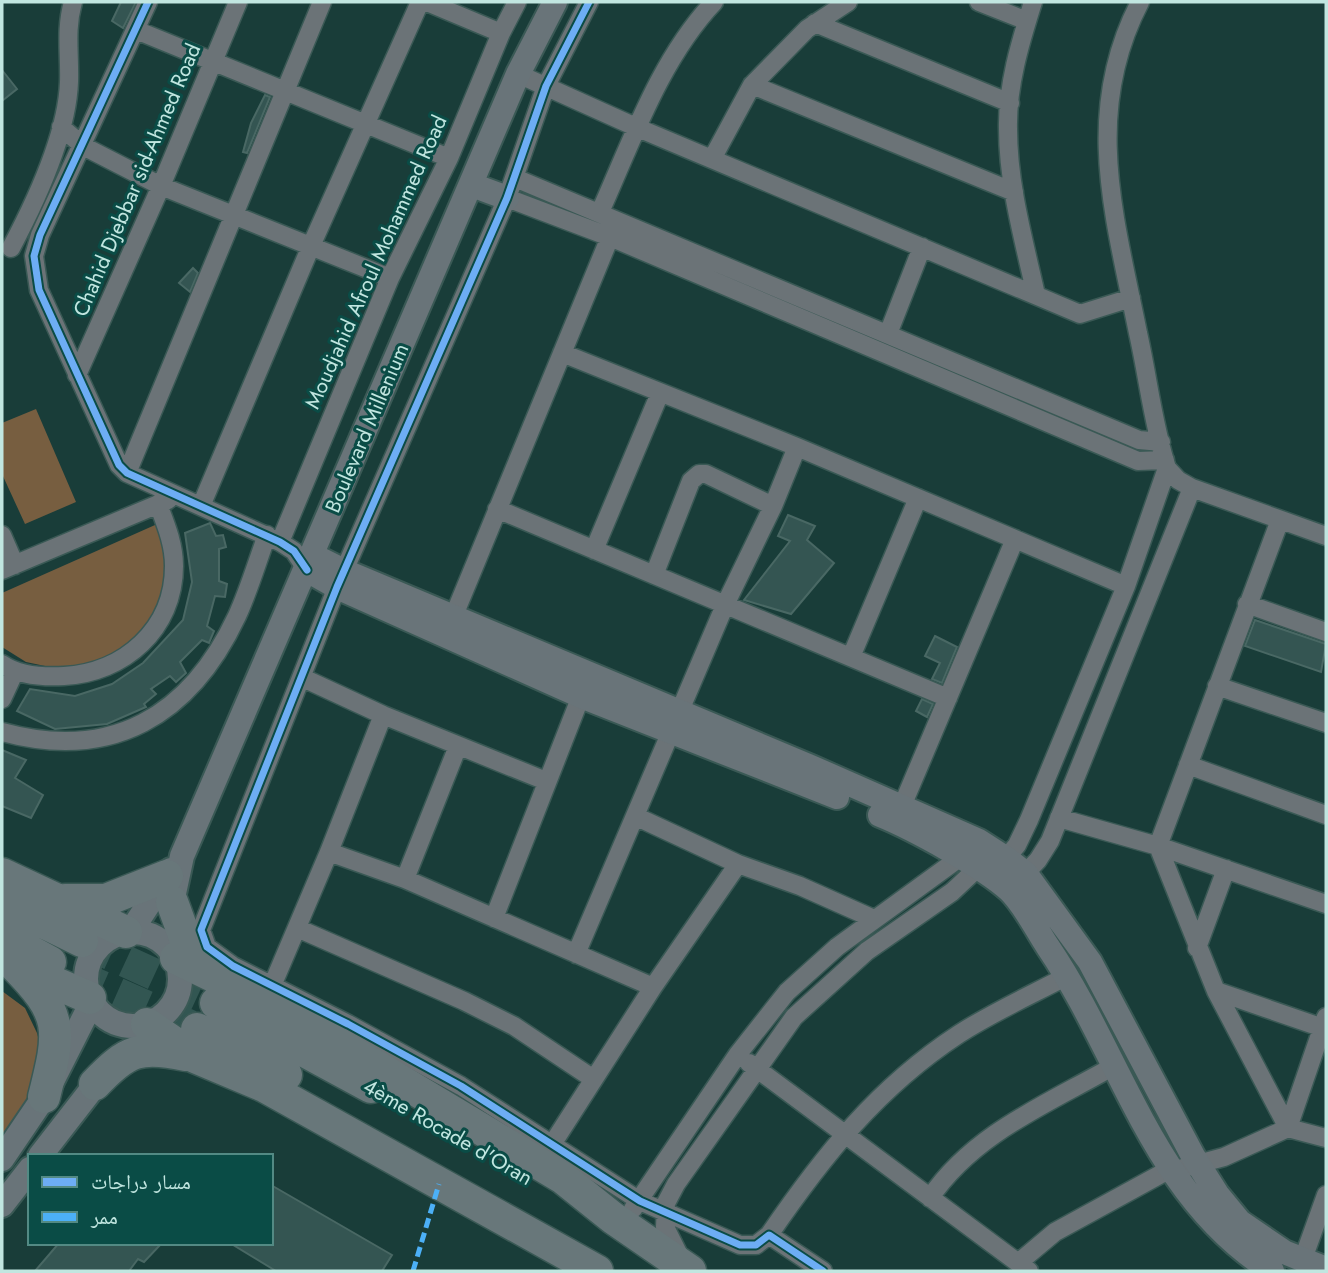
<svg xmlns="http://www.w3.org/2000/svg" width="1328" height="1273" font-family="Jost,'Noto Naskh Arabic',sans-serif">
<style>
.green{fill:#775e40}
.building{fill:#345552;stroke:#496864;stroke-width:2}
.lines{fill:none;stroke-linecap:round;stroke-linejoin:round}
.highway-tunnel{stroke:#325652;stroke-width:32;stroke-dasharray:32 16;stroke-linecap:butt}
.street-casing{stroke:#3a5955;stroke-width:21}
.secondary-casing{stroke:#3a5955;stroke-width:28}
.highway-casing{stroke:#3a5955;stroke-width:35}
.street{stroke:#6b7377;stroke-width:18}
.secondary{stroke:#697479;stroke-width:24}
.highway{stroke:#68777a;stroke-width:32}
.quiet{stroke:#4cb0f7;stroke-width:5;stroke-dasharray:10 5;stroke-linecap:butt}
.cycleway-casing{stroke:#0a4c46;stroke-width:11}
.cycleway{stroke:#6dadf4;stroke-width:7}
.labels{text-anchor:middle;stroke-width:6;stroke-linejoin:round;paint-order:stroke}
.street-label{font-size:21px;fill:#c1e6e0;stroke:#0a4c46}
</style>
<rect width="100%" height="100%" fill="#193d39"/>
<path class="green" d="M36,409L76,502L25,524L2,474V423Z
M164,521L169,543L165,601L122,654L64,670L26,662L2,647V593Z
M2,991L25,1008L37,1033L45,1064L35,1095L2,1141Z"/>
<path class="building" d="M121,2H136L123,28L112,21Z
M2,70L17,89L2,101Z
M265,95L270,97L247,153L243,152L251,123Z
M193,268L198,273L190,292L179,283Z
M788,515L815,526L807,540L834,563L791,614L744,600L790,541L778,536Z
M210,523L216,536L223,535L226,547L219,549V581L227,584L225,597L215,596L207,626L214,631L209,643L202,640L180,662L186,673L176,682L170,676L151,689L156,694L144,704L146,707L107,724L55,729L17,711L30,689L75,696L112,684L143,663L183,620L192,582L185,533Z
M1255,620L1326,644L1321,672L1245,646Z
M935,636L957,647L942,683L932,679L940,663L925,656Z
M922,699L933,704L927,717L916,711Z
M2,750L26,760L15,778L43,795L31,818L2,806Z
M271,1185L392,1255L382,1271H276L230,1243H271Z
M59,1243H162L144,1262L138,1259L129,1271H35Z"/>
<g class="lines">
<path class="highway-tunnel" d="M82,941L216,1003
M73,974L197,1029"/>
<defs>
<path id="street" d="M148,2L40,235L34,256L39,290L119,465L127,473L280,542L294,551L307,570
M427,2L501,33
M589,2L546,86L507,198L337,587L201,930L207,947L233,966L348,1024L461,1086L640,1201L740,1245H756L769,1235L823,1271
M979,2L1027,21
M1033,2C1020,43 1007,86 1008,129C1008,185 1024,241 1036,295
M1140,2C1082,113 1115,218 1138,333C1148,377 1153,425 1167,468L1178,480L1192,488L1326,536
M815,23L1010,103
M136,30L449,158
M518,74L638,128L1080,314L1131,298
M752,85L1014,192
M61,127L83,146L161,186L390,278
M712,159L752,85L807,29L848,2
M515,178L1139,440L1161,442
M507,198L610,237L1138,461L1165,460
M600,212C632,141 660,59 714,2
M11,248C36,201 67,135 69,82C70,54 65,30 73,2
M888,334L922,247
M562,353L797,447L1126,586
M77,375L161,186L238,2
M127,473L322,2
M201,506L311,246L420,2
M497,509L948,698
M1280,520L1158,846L1216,991L1288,1128
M2,535L15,565
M280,542L390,278L449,158L501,33L517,2
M594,550L660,393
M2,570L168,500
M654,575L691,481L699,474H706L773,506
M1247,604L1326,632
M450,625L610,237
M851,657L918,498
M2,664C19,676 44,677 64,676C124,673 174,629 174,566C174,544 166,525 158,504
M303,678L383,715L546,781
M1217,686L1326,723
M2,699L15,671
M2,732C112,762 190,716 237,616C249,590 257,562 267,535
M1188,765L1326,815
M637,817L738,864L800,886L874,919
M897,818L1015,539
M1059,818L1158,846L1326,904
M329,852L405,879L653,987
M999,867L1017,845L1029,820L1126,586L1167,468
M405,879L458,746
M1019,880L1038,860L1050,841L1192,488
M494,918L581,696
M297,928L464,1001L514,1026L592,1078
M1197,948L1226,869
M576,954L725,605L773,506L797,447
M272,986L329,852L383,715
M1216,991L1326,1029
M749,1063L1029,1271
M1288,1128L1326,1017
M551,1146L653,987L738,864
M930,1198C973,1134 1047,1104 1112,1067
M633,1209L738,1054L787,992L837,947L969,851
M769,1235C823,1156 878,1087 959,1034C993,1012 1031,995 1067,976
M680,1257L665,1227L666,1203L676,1184L794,1017L867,951L952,892L985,861
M1303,1259L1326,1195
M1018,1263L1055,1232L1161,1174L1224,1157L1288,1128L1326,1138"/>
<path id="secondary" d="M472,185L507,198
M314,556L344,571L811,767L979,841L1007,859L1026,874L1090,962L1193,1156L1217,1194L1240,1222L1284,1252L1326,1269
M307,570L337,587L581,696L837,797
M880,815C912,828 984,867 1009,890C1024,904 1036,929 1048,947C1122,1056 1153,1197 1272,1271
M173,898L182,856L518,74L555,2
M131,931L171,870
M86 979a47 47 0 1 1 94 0a47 47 0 1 1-94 0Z
M40,1156L106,1071
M2,1159L44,1097L92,1002
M2,1205L30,1169"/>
<path id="highway" d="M2,874L126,932
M65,900H106L167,876
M2,902L82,941
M172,902L187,943L212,968
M2,936L50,962
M176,958L238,988L334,1041L563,1178L613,1218L690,1271
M13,964C64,1015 61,1029 44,1097
M25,970L90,998
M216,1003L371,1087
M147,1024L195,1057L264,1086L597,1271
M197,1029L286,1075
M95,1084C127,1050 140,1045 186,1055"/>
</defs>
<use href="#street" class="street-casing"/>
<use href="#secondary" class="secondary-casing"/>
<use href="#highway" class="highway-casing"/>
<use href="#street" class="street"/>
<use href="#secondary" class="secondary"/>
<use href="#highway" class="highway"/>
<path class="quiet" d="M413,1271L439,1184"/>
<defs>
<path id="cycleway" d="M148,2L40,235L34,256L39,290L119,465L127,473L280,542L294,551L307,570
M589,2L546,86L507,198L337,587L201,930L207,947L233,966L348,1024L461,1086L640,1201L740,1245H756L769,1235L823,1271"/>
</defs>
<use href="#cycleway" class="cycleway-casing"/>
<use href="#cycleway" class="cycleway"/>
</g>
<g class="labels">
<g class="street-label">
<text transform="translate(137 180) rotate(-67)" y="7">Chahid Djebbar sid-Ahmed Road</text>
<text transform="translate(376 262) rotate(-66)" y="7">Moudjahid Afroul Mohammed Road</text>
<text transform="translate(367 428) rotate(-67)" y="7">Boulevard Millenium</text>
<text transform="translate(448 1132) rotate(30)" y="7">4ème Rocade d'Oran</text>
</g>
</g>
<rect width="1328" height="1273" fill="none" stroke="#c1e6e0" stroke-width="7"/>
<rect x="28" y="1154" width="245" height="91" fill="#0a4c46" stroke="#538a84" stroke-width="2"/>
<rect x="42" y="1177" width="35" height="10" fill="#6dadf4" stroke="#538a84" stroke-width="2"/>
<text x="91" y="1189" font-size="21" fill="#c1e6e0">مسار دراجات</text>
<rect x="42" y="1212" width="35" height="10" fill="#4cb0f7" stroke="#538a84" stroke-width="2"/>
<text x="91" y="1224" font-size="21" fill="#c1e6e0">ممر</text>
</svg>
